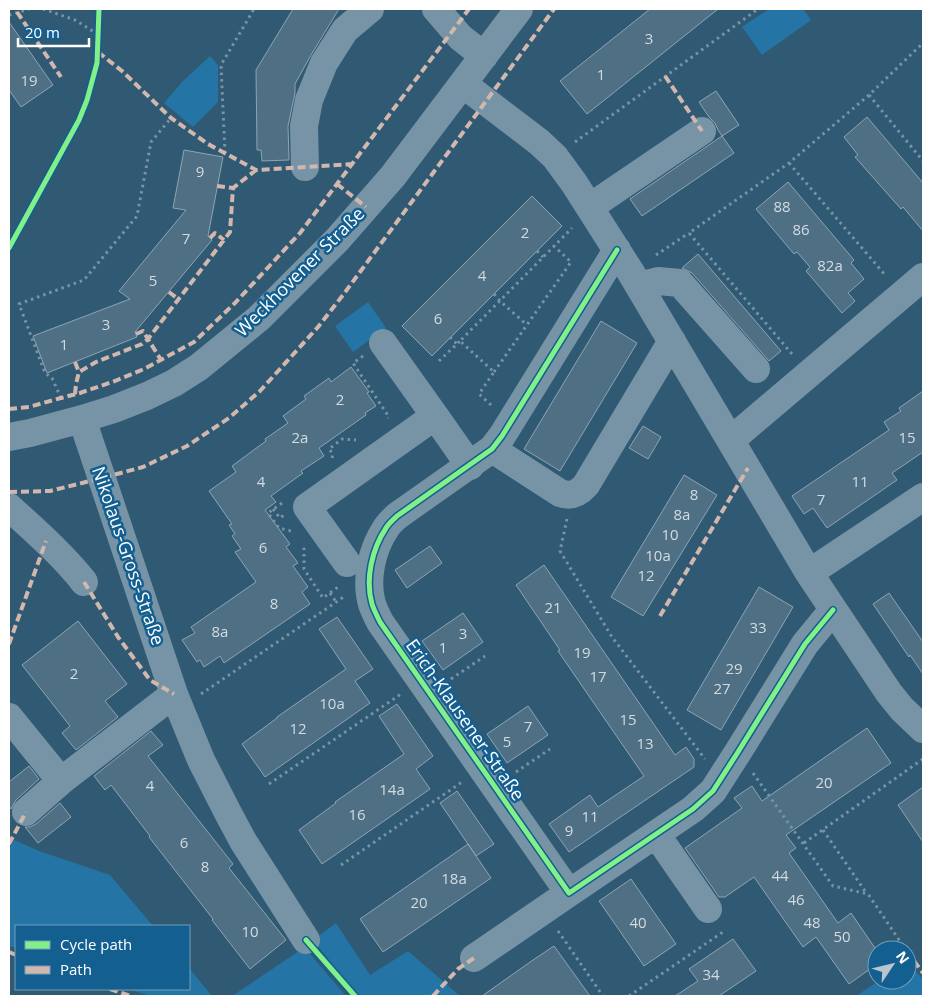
<svg xmlns="http://www.w3.org/2000/svg" width="932" height="1005" font-family="'Open Sans',sans-serif">
<style>
.green{fill:#2475a5}
.building{fill:#4f7084;stroke:#8ca5b4}
.lines{fill:none;stroke-linecap:round;stroke-linejoin:round}
.path{stroke:#7794a6;stroke-width:3;stroke-dasharray:2.5 4;stroke-linecap:butt}
.minor{stroke:#7794a6;stroke-width:28}
.quiet{stroke:#d1b7ad;stroke-width:4;stroke-dasharray:8 4;stroke-linecap:butt}
.cycleway-casing{stroke:#135f90;stroke-width:8}
.cycleway{stroke:#82f089;stroke-width:5}
.labels{text-anchor:middle;stroke-width:5;stroke-linejoin:round;paint-order:stroke}
.number-label{font-size:15px;fill:#d3dbe0}
.street-label{font-size:18px;fill:#fff;stroke:#135f90}
</style>
<rect width="100%" height="100%" fill="#305973"/>
<path class="green" d="M769,9H803L811,20L762,55L742,27Z
M210,56L218,65V102L193,127L164,103L183,81Z
M368,302L386,328L353,352L335,326Z
M14,840L39,851L110,875L153,926H16V948L9,946V849Z
M336,923L370,975L408,951L460,996H358L313,940Z
M304,947L346,996H232L299,951Z
M907,962L923,979V996H856L880,980H907Z
M189,968L212,996H150L129,989H189Z"/>
<path class="building" d="M293,9H339L311,55L295,84V93L288,126L289,160L262,161L261,150H257L256,70Z
M650,9H718L587,114L560,81Z
M9,22L53,85L21,107L9,90Z
M716,91L739,125L722,136L718,130L715,123L709,117L699,102Z
M867,117L923,183V231L903,207L901,209L855,157L858,155L844,137Z
M722,136L734,153L642,216L630,199Z
M184,150L223,157L208,236L212,240L135,332L137,337L47,373L33,336L130,299L119,291L186,210L173,208Z
M788,182L854,260L851,263L864,279L848,293L855,301L842,313L806,271L810,267L797,252L794,254L756,209Z
M532,196L562,226L432,356L402,326Z
M698,254L781,351L769,361L692,273L682,268Z
M601,321L637,343L560,471L524,449Z
M351,367L369,392L367,393L376,406L365,413L366,415L319,448L324,456L301,471L303,473L271,496L276,502L265,510L290,544L286,547L298,563L293,566L308,587L302,592L310,604L224,663L220,656L204,667L200,660L197,662L182,640L195,633L191,627L256,582L235,552L241,549L232,536L235,534L229,525L232,524L209,491L236,472L232,466L266,441L265,439L288,423L283,416L306,399L304,396L329,378L331,382Z
M923,391V452L892,473L897,480L827,528L813,508L804,514L792,496L889,430L884,422L901,411L899,408Z
M643,426L661,437L648,459L629,448Z
M684,475L717,495L643,616L611,597Z
M430,546L442,563L407,588L395,570Z
M544,565L675,755L686,747L694,759V767L569,852L549,824L590,795L598,807L644,776L558,651L560,650L516,585Z
M759,587L793,607L721,730L687,710Z
M889,593L923,642V674L910,655L909,657L873,604Z
M463,613L483,642L443,670L422,641Z
M337,617L373,669L355,681L370,703L265,777L242,744L277,718V717L346,669L319,629Z
M78,621L127,684L105,701L118,717L76,750L62,733L70,726L22,665Z
M397,704L433,756L416,769L430,789L322,864L299,830L336,803L335,802L404,754L379,716Z
M528,706L548,735L507,763L487,734Z
M867,728L891,763L786,835L796,848L789,853L838,923L851,913L877,951V964L849,984L816,937L803,947L754,877L725,897H719L685,848L742,808L734,798L752,786L762,801Z
M151,731L163,745L148,756L233,864L229,868L286,940L250,969L212,920L213,919L149,837L150,836L111,785L105,790L94,776Z
M29,766L39,779L16,800L11,809L9,806V782Z
M923,787V842L898,805Z
M457,791L494,844L476,856L440,803Z
M60,803L71,817L38,843L25,827H30L36,824Z
M468,844L491,878L383,952L360,919Z
M631,879L676,944L644,966L599,901Z
M733,939L756,971L719,996H675L698,981L689,969Z
M554,946L590,996H482L533,960Z"/>
<g class="lines">
<path class="path" d="M43,9L75,20L99,35
M9,15L29,9
M869,95L923,161
M575,142L758,9
M225,153L221,65L254,9
M789,163L886,276
M537,251L543,257
M656,255L689,233
M494,294L500,301L527,325
M450,337L457,344
M792,354L689,233L789,163L869,95L923,43
M363,356L353,363L389,417L388,418
M439,361L460,341
M494,372L571,262L554,246
M61,398L52,378L45,373L19,304L84,280L137,216L151,142L171,118
M491,405L479,394L494,372L460,341L572,228
M332,458L333,454L329,449L342,439L356,440
M282,503L268,513L279,528L291,531
M273,509L280,518L284,515
M567,519L560,551L612,637L705,759
M303,548L304,549V569L323,598L338,587L339,585
M330,593L336,602
M451,679L485,656
M201,694L345,596
M516,772L550,749
M753,773L833,886L868,894L906,950
M269,784L401,694
M823,830L867,894
M804,843L923,759
M341,865L462,782
M558,931L603,996
M907,951L914,961
M629,996L723,932"/>
<path class="minor" d="M436,9L460,37L484,56
M463,84L539,142L555,157L574,183L630,271L809,573L889,693L902,709L923,729
M305,167L304,126L309,100L324,63L345,30L370,9
M590,207L702,131
M617,250L502,436L492,449L397,516C393,520 389,523 386,528C372,549 365,579 372,604C374,610 377,616 380,622L569,893L693,809L713,791L738,752L805,644L833,610
M639,286L658,281L680,283L756,369
M383,343L435,416
M82,419L174,694L201,760L227,811L243,841L306,940
M9,437L30,433L82,419L114,409L147,396L174,383L199,367L259,318L337,240L393,176L519,9
M731,440L923,277
M492,449L560,493C571,497 578,494 586,485L672,341
M9,507C35,531 62,554 84,582
M347,563L307,507L435,416L470,466
M809,573L923,497
M9,717L61,781
M26,812L61,781L174,694
M656,834L708,909
M474,958L569,893"/>
<path class="quiet" d="M17,12L61,77
M98,52L122,71L171,118L208,144L256,170L352,164
M665,76L702,131
M337,184L366,207
M217,186L233,188
M210,238L215,233L224,240
M169,292L178,299
M136,334L143,331L161,360
M75,362L79,372
M75,394L76,384L79,372L96,362L142,344L148,339L230,232L233,188L256,170
M9,409L29,407L61,398L80,393L115,381L144,369L194,342L235,303L300,233L469,9
M9,492L50,491L102,478L143,467L187,446L229,418L260,391L318,327L343,295L554,9
M84,582L118,637L150,680L174,694
M660,616L748,468
M9,644L46,541
M9,844L26,812
M9,952L16,955
M914,961L923,973
M110,989L131,996
M433,996L458,969L474,958"/>
<defs>
<path id="cycleway" d="M9,248L79,120L87,100L97,63L99,9
M617,250L502,436L492,449L397,516C393,520 389,523 386,528C372,549 365,579 372,604C374,610 377,616 380,622L569,893L693,809L713,791L738,752L805,644L833,610
M306,940L355,996"/>
</defs>
<use href="#cycleway" class="cycleway-casing"/>
<use href="#cycleway" class="cycleway"/>
</g>
<g class="labels">
<g class="number-label">
<text x="649" y="44">3</text>
<text x="601" y="80">1</text>
<text x="29" y="86">19</text>
<text x="200" y="177">9</text>
<text x="782" y="212">88</text>
<text x="801" y="235">86</text>
<text x="525" y="238">2</text>
<text x="186" y="244">7</text>
<text x="830" y="271">82a</text>
<text x="482" y="281">4</text>
<text x="153" y="286">5</text>
<text x="438" y="324">6</text>
<text x="106" y="330">3</text>
<text x="64" y="350">1</text>
<text x="340" y="405">2</text>
<text x="300" y="443">2a</text>
<text x="907" y="443">15</text>
<text x="261" y="487">4</text>
<text x="860" y="487">11</text>
<text x="694" y="500">8</text>
<text x="821" y="505">7</text>
<text x="682" y="520">8a</text>
<text x="670" y="540">10</text>
<text x="263" y="553">6</text>
<text x="658" y="561">10a</text>
<text x="646" y="581">12</text>
<text x="274" y="609">8</text>
<text x="553" y="613">21</text>
<text x="758" y="633">33</text>
<text x="220" y="637">8a</text>
<text x="463" y="639">3</text>
<text x="443" y="653">1</text>
<text x="582" y="658">19</text>
<text x="734" y="674">29</text>
<text x="74" y="679">2</text>
<text x="598" y="682">17</text>
<text x="722" y="694">27</text>
<text x="332" y="709">10a</text>
<text x="628" y="725">15</text>
<text x="528" y="732">7</text>
<text x="298" y="734">12</text>
<text x="507" y="747">5</text>
<text x="645" y="749">13</text>
<text x="824" y="788">20</text>
<text x="150" y="791">4</text>
<text x="392" y="795">14a</text>
<text x="357" y="820">16</text>
<text x="590" y="822">11</text>
<text x="569" y="836">9</text>
<text x="184" y="848">6</text>
<text x="205" y="872">8</text>
<text x="780" y="881">44</text>
<text x="454" y="884">18a</text>
<text x="796" y="905">46</text>
<text x="419" y="908">20</text>
<text x="638" y="928">40</text>
<text x="812" y="928">48</text>
<text x="250" y="937">10</text>
<text x="842" y="942">50</text>
<text x="711" y="980">34</text>
</g>
<g class="street-label">
<text transform="translate(300 272) rotate(-45)" y="6">Weckhovener Straße</text>
<text transform="translate(128 556) rotate(71)" y="6">Nikolaus-Gross-Straße</text>
<text transform="translate(465 720) rotate(55)" y="6">Erich-Klausener-Straße</text>
</g>
</g>
<rect width="932" height="1005" fill="none" stroke="#ffffff" stroke-width="20"/>
<rect x="15" y="925" width="175" height="65" fill="#135f90" stroke="#719fbc"/>
<rect x="25" y="941" width="25" height="8" fill="#82f089" stroke="#719fbc"/>
<text x="60" y="950" font-size="15" fill="#ffffff">Cycle path</text>
<rect x="25" y="966" width="25" height="8" fill="#d1b7ad" stroke="#719fbc"/>
<text x="60" y="975" font-size="15" fill="#ffffff">Path</text>
<g transform="translate(892 965) rotate(55)"><circle r="24" fill="#135f90" stroke="#719fbc"/>
<path d="M0-4L9 19L0 12L-9 19Z" fill="#b7c5ce"/>
<text y="-8" font-size="14" font-weight="bold" text-anchor="middle" fill="#ffffff">N</text>
</g>
<path d="M18 38v8h71v-8" fill="none" stroke="#ffffff" stroke-width="2.5"/>
<text x="25" y="38" font-size="15" fill="#ffffff" stroke="#135f90" stroke-width="4" paint-order="stroke">20 m</text>
</svg>
